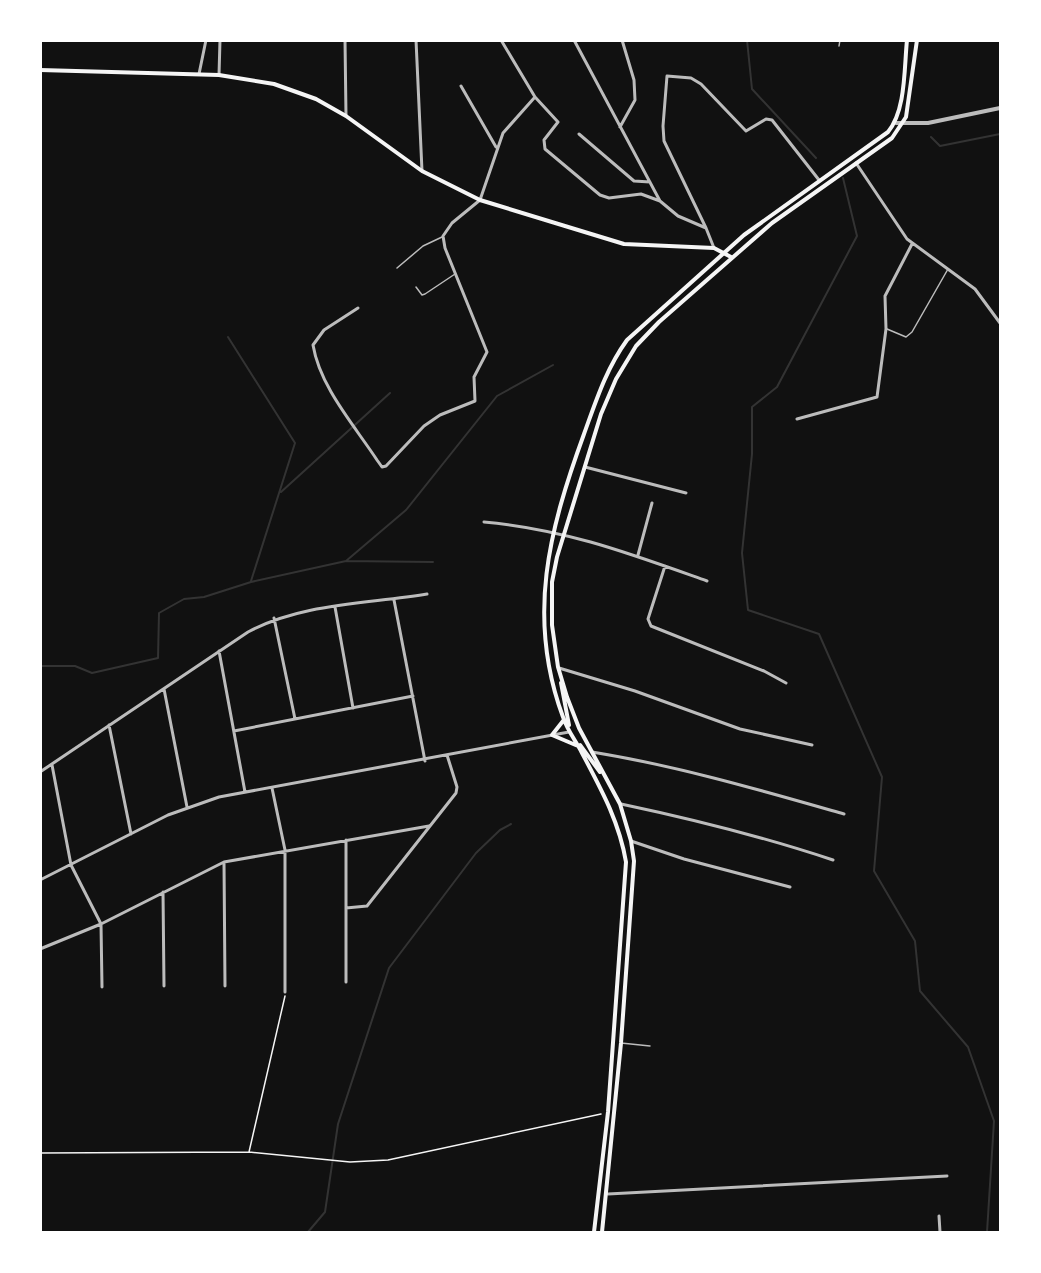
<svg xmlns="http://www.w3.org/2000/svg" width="1041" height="1273" font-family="Cabin,sans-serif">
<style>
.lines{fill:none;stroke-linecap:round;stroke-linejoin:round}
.stream{stroke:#333;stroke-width:2}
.path{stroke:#f5f5f5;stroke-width:1.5}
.service{stroke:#bcbcbc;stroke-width:1.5}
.minor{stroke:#bcbcbc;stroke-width:3}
.tertiary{stroke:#bcbcbc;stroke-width:4}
.secondary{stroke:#f5f5f5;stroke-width:4}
</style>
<rect width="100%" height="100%" fill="#111"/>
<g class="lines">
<path class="stream" d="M747,40L752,89L816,158
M931,137L940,146L1000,134
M843,178L857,236L777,387L752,407V454L742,553L748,610L819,634L882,777L874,871L915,941L920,991L968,1047L994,1121L987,1232
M228,337L295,443L251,581
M281,492L390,393
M346,561L406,510L497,396L553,365
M40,666H75L92,673L158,658L159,613L184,599L204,597L251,582L346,561L433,562
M308,1232L325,1212L338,1124L389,968L476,853L500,830L511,824"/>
<path class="path" d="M285,996L249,1152L350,1162L388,1160L601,1114
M40,1153L249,1152"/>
<path class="service" d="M839,46L840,40
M397,268L423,246L442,237
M416,287L422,295L425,294L455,274
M887,329L906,337L912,332L948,269
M621,1043L650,1046"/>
<path class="minor" d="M345,40L346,116
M416,40L422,171
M501,40L535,97L558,122L544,140L545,149L600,195L609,198L641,194L660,201
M574,40L660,201L678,216L706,228L714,248
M199,74L206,40
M219,75L220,40
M461,86L496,147
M620,127L635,100L634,80L622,40
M579,134L634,181L650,182
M856,163L907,239L975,289L1000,323
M706,228L664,141L663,126L667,76L691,78L701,84L746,131L766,119L772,120L819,180
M358,308L324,330L313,345C320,387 354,425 377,460L382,467L386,466L424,426L440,415L475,401L474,377L487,352L445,248L443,236L452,223L480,200L503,133L535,97
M797,419L877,397L886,329L885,296L912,244
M585,467L686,493
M484,522C565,529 631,554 707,581
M638,555L652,503
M665,566L648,619L651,626L764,671L786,683
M394,600L425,761
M335,607L353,708
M274,618L295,719
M219,651L245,792
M559,668L635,691L740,729L812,745
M164,689L187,807
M109,725L131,834
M234,731L413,696
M592,752C678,766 760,790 844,814
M52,765L71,865L101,924L102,987
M40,772L248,632C302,603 367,604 427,594
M272,788L285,850V992
M621,804C692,819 764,837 833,860
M346,840V982
M631,841L684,859L790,887
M224,862L225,986
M40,880L168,815L219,797L569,732
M163,892L164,986
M346,908L367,906L456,793L457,787L447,755
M40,949L101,924L224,862L429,826
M608,1194L947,1176
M939,1216L940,1232"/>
<path class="tertiary" d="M896,123H928L1000,108"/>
<path class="secondary" d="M40,70L219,75L274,84L316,99L346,116L422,171L480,200L624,244L714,248L731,257
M561,683L569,725
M563,721L552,735L578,746
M580,745L600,772
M594,1232L608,1112L626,862C619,821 601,789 582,753C576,741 567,730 563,717C526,617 549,530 584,434C596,401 606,369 627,340L744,235L888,132C906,110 904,69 907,40
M602,1232L621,1043L634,861L631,841L620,804L579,728L567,697L558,667L552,625V582L557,557L601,414L616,379L636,346L659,322L772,223L892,138L906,117L917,40"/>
</g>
<rect width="1041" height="1273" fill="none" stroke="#ffffff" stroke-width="84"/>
</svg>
